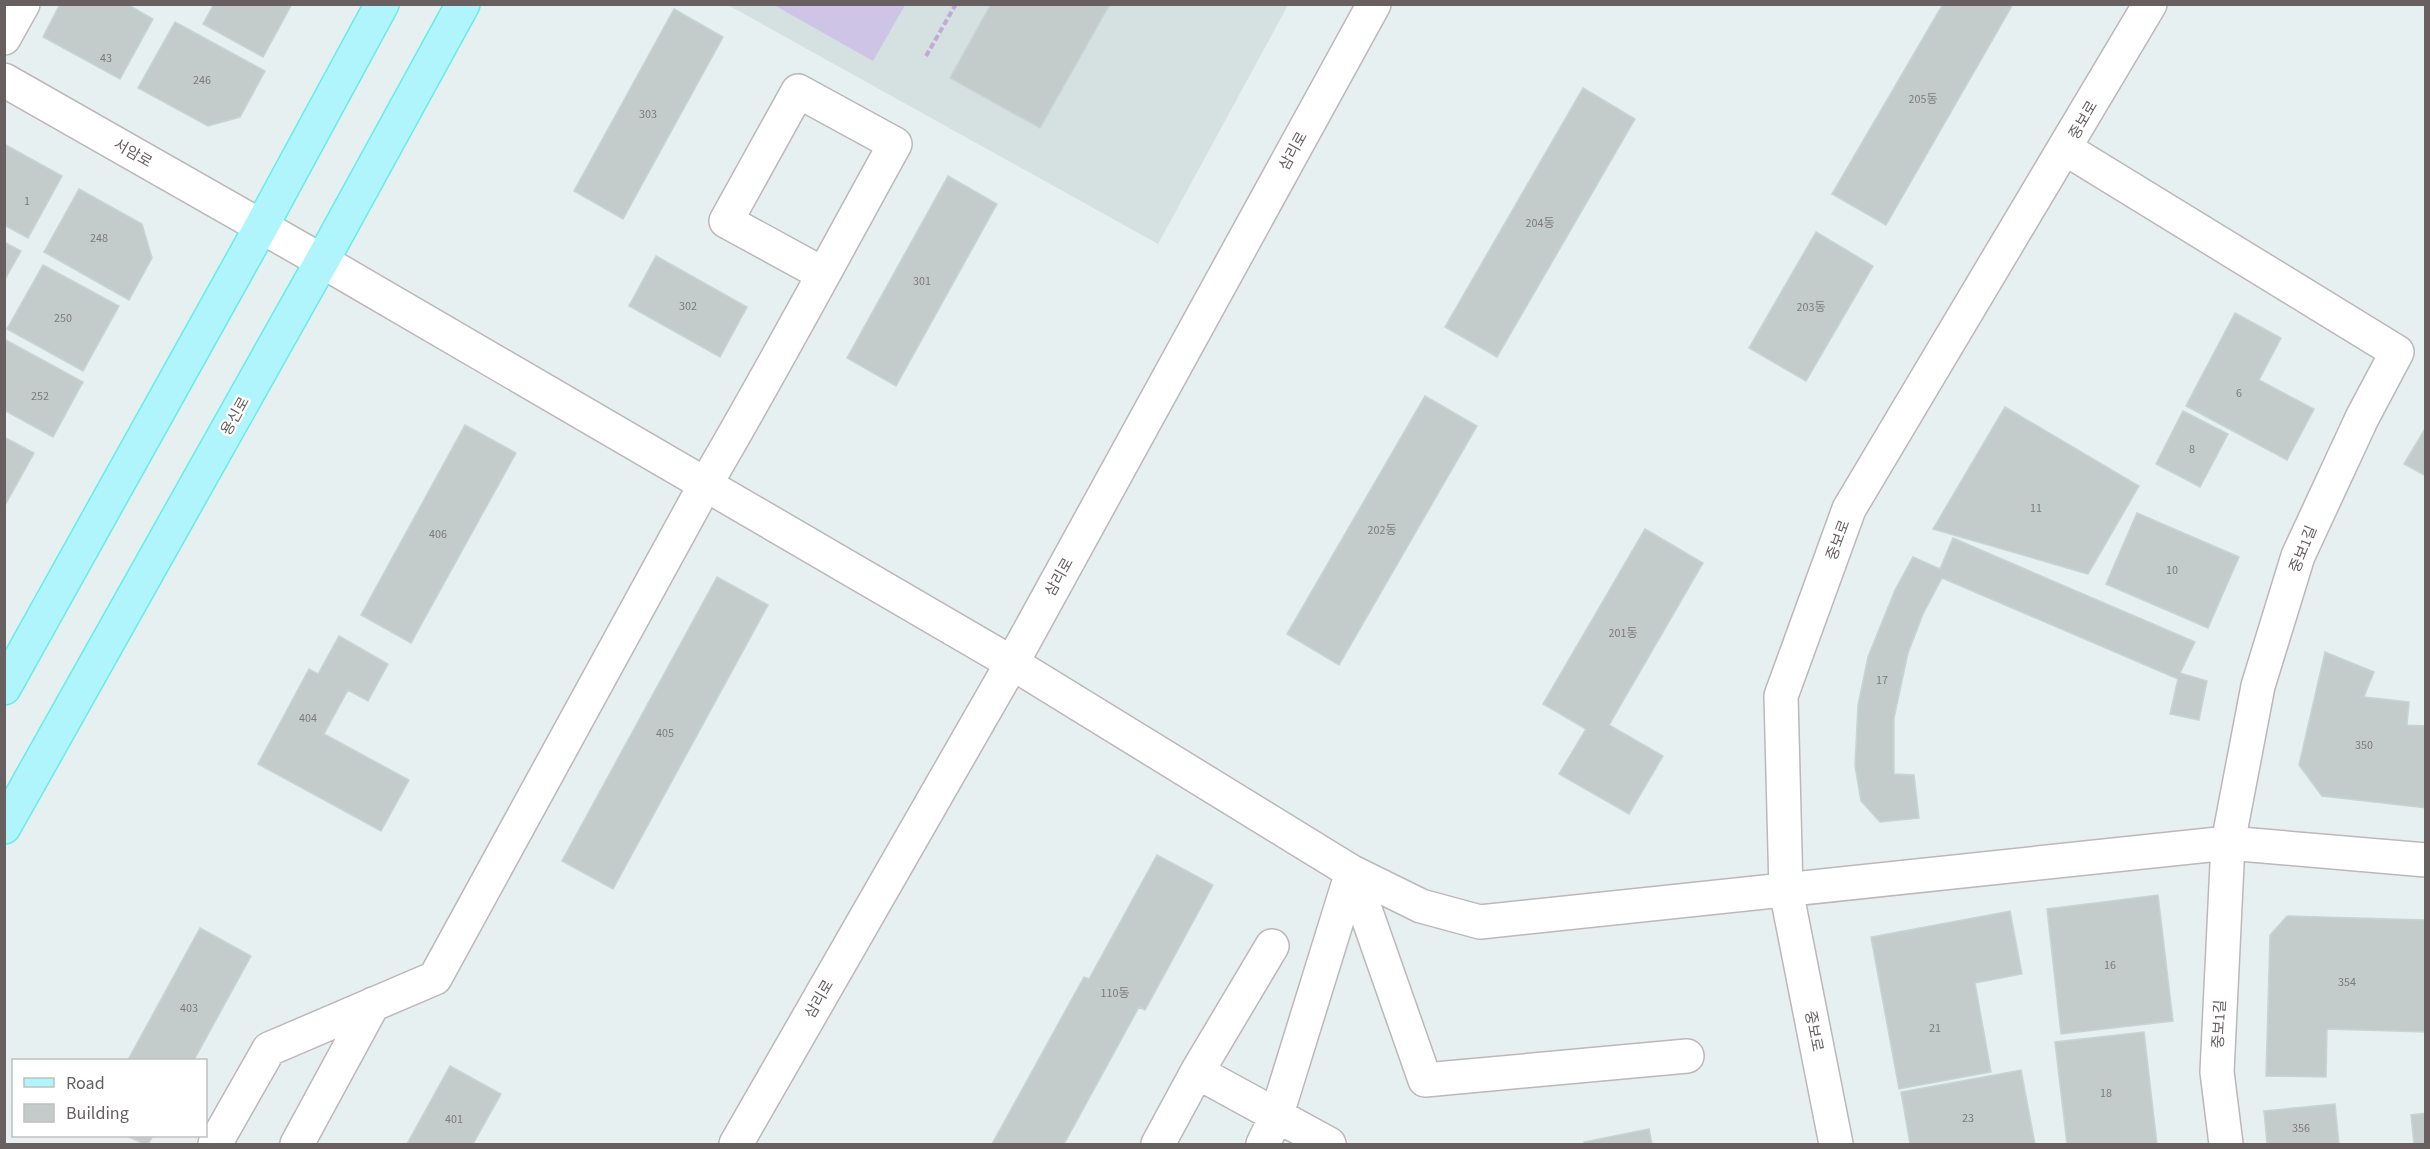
<svg xmlns="http://www.w3.org/2000/svg" width="2430" height="1149" font-family="'Source Sans 3','Noto Sans KR',sans-serif">
<style>
.education{fill:#d5e0e0}
.pitch{fill:#cec5e6}
.building{fill:#c4cccb;stroke:#c6d5d4;stroke-width:1.5}
.lines{fill:none;stroke-linecap:round;stroke-linejoin:round}
.minor-casing{stroke:#bdb7b8;stroke-width:36}
.major-casing{stroke:#64edea;stroke-width:36}
.path{stroke:#c1a9d8;stroke-width:4;stroke-dasharray:6 3;stroke-linecap:butt}
.minor{stroke:#fff;stroke-width:33}
.major{stroke:#b0f5fc;stroke-width:33}
.labels{text-anchor:middle;stroke-width:4.5;stroke-linejoin:round;paint-order:stroke}
.number-label{font-size:12px;fill:#7e7a7b}
.street-label{font-size:15px;fill:#675f60;stroke:#fff}
</style>
<rect width="100%" height="100%" fill="#e7f0f0"/>
<path class="education" d="M728,5H1288L1158,244Z"/>
<path class="pitch" d="M774,5L905,4V5L873,61Z"/>
<path class="building" d="M60,4H127L153,19L120,79L43,37Z
M214,4H292L263,57L203,24Z
M991,4H1110L1040,128L950,78Z
M1943,4H2013L1886,225L1832,194Z
M674,9L723,37L623,219L574,191Z
M175,22L265,71L240,117L208,126L138,88Z
M1583,88L1635,119L1497,357L1445,327Z
M4,144L62,176L28,238L4,225Z
M948,176L997,204L896,386L847,358Z
M79,189L142,224L152,258L129,300L44,252Z
M1816,232L1873,266L1806,381L1749,348Z
M4,242L21,251L4,281Z
M656,256L747,307L720,357L629,306Z
M43,265L119,306L83,371L7,329Z
M2235,313L2281,338L2259,380L2314,409L2287,460L2186,406Z
M4,339L83,382L53,437L4,410Z
M1425,396L1477,426L1339,665L1287,634Z
M2005,407L2139,486L2088,574L1933,529Z
M2183,411L2228,434L2200,487L2156,464Z
M465,425L516,453L411,643L361,615Z
M2426,427V476L2404,464Z
M4,437L34,453L4,507Z
M2137,513L2239,557L2208,628L2106,584Z
M1645,529L1703,563L1609,725L1663,756L1629,814L1559,774L1586,729L1543,704Z
M1953,538L2195,642L2180,673L2207,681L2199,720L2170,714L2178,679L1942,578L1923,614L1908,653L1894,718V774L1914,775L1919,818L1880,822L1861,801L1855,766L1858,705L1868,657L1895,590L1913,557L1940,569Z
M717,577L768,605L613,889L562,861Z
M339,636L388,664L368,701L348,690L324,734L409,780L381,831L258,764L309,669L318,674Z
M2325,652L2374,672L2364,697L2409,702L2407,725L2426,726V808L2322,796L2299,765Z
M1157,855L1213,885L1145,1010L1139,1007L1064,1144H992L1084,977L1089,979Z
M2158,895L2173,1021L2061,1034L2047,909Z
M2010,911L2022,974L1975,983L1991,1072L1899,1089L1871,937Z
M2287,916L2426,920V1032L2327,1029L2326,1077L2266,1076L2270,935Z
M200,928L251,956L194,1060H128Z
M2144,1032L2157,1144H2067L2055,1042Z
M450,1066L501,1094L473,1144H407Z
M2021,1070L2035,1144H1910L1901,1092Z
M2335,1104L2339,1144H2267L2264,1111Z
M2426,1113V1144H2414L2411,1115Z
M1649,1129L1652,1144H1584V1142Z
M127,1136H153L148,1144H144Z"/>
<g class="lines">
<defs>
<path id="minor" d="M4,38L23,4
M4,80L322,261L1012,663L1352,872L1421,906L1480,922L2228,843L2426,860
M2066,149L2397,352L2362,418L2298,556L2258,686L2228,843L2217,1072L2226,1144
M1352,872L1425,1080L1687,1056
M1272,946L1197,1072L1329,1144
M215,1144L269,1049L435,978L705,485C771,373 832,258 895,144L798,91L726,221L823,274
M297,1144L373,1004
M736,1144L1012,663L1374,4
M1158,1144L1197,1072
M1263,1144L1276,1117L1352,872
M1836,1144L1786,890L1781,696L1849,509L2150,4"/>
<path id="major" d="M4,688L261,227L382,4
M4,827L322,261L463,4"/>
</defs>
<use href="#minor" class="minor-casing"/>
<use href="#major" class="major-casing"/>
<path class="path" d="M926,56L956,4"/>
<use href="#minor" class="minor"/>
<use href="#major" class="major"/>
</g>
<g class="labels">
<g class="number-label">
<text x="106" y="62">43</text>
<text x="202" y="84">246</text>
<text x="1923" y="103">205동</text>
<text x="648" y="118">303</text>
<text x="27" y="205">1</text>
<text x="1540" y="227">204동</text>
<text x="99" y="242">248</text>
<text x="922" y="285">301</text>
<text x="688" y="310">302</text>
<text x="1811" y="311">203동</text>
<text x="63" y="322">250</text>
<text x="2239" y="397">6</text>
<text x="40" y="400">252</text>
<text x="2192" y="453">8</text>
<text x="2036" y="512">11</text>
<text x="1382" y="534">202동</text>
<text x="438" y="538">406</text>
<text x="2172" y="574">10</text>
<text x="1623" y="637">201동</text>
<text x="1882" y="684">17</text>
<text x="308" y="722">404</text>
<text x="665" y="737">405</text>
<text x="2364" y="749">350</text>
<text x="2110" y="969">16</text>
<text x="2347" y="986">354</text>
<text x="1115" y="997">110동</text>
<text x="189" y="1012">403</text>
<text x="1935" y="1032">21</text>
<text x="2106" y="1097">18</text>
<text x="1968" y="1122">23</text>
<text x="454" y="1123">401</text>
<text x="2301" y="1132">356</text>
</g>
<g class="street-label">
<text transform="translate(2083 120) rotate(-60)" y="5">중보로</text>
<text transform="translate(1293 151) rotate(-61)" y="5">삼리로</text>
<text transform="translate(133 153) rotate(30)" y="5">서암로</text>
<text transform="translate(235 416) rotate(-61)" y="5">용신로</text>
<text transform="translate(1838 540) rotate(-70)" y="5">중보로</text>
<text transform="translate(2303 549) rotate(-68)" y="5">중보1길</text>
<text transform="translate(1059 577) rotate(-61)" y="5">삼리로</text>
<text transform="translate(819 999) rotate(-60)" y="5">삼리로</text>
<text transform="translate(2219 1024) rotate(-87)" y="5">중보1길</text>
<text transform="translate(1814 1031) rotate(79)" y="5">중보로</text>
</g>
</g>
<rect width="2430" height="1149" fill="none" stroke="#675f60" stroke-width="12"/>
<rect x="12" y="1059" width="195" height="78" fill="#ffffff" stroke="#c2bfbf" stroke-width="1.5"/>
<rect x="24" y="1078" width="30" height="9" fill="#b0f5fc" stroke="#c2bfbf" stroke-width="1.5"/>
<text x="66" y="1089" font-size="18" fill="#675f60">Road</text>
<rect x="24" y="1104" width="30" height="18" fill="#c4cccb" stroke="#c2bfbf" stroke-width="1.5"/>
<text x="66" y="1119" font-size="18" fill="#675f60">Building</text>
</svg>
